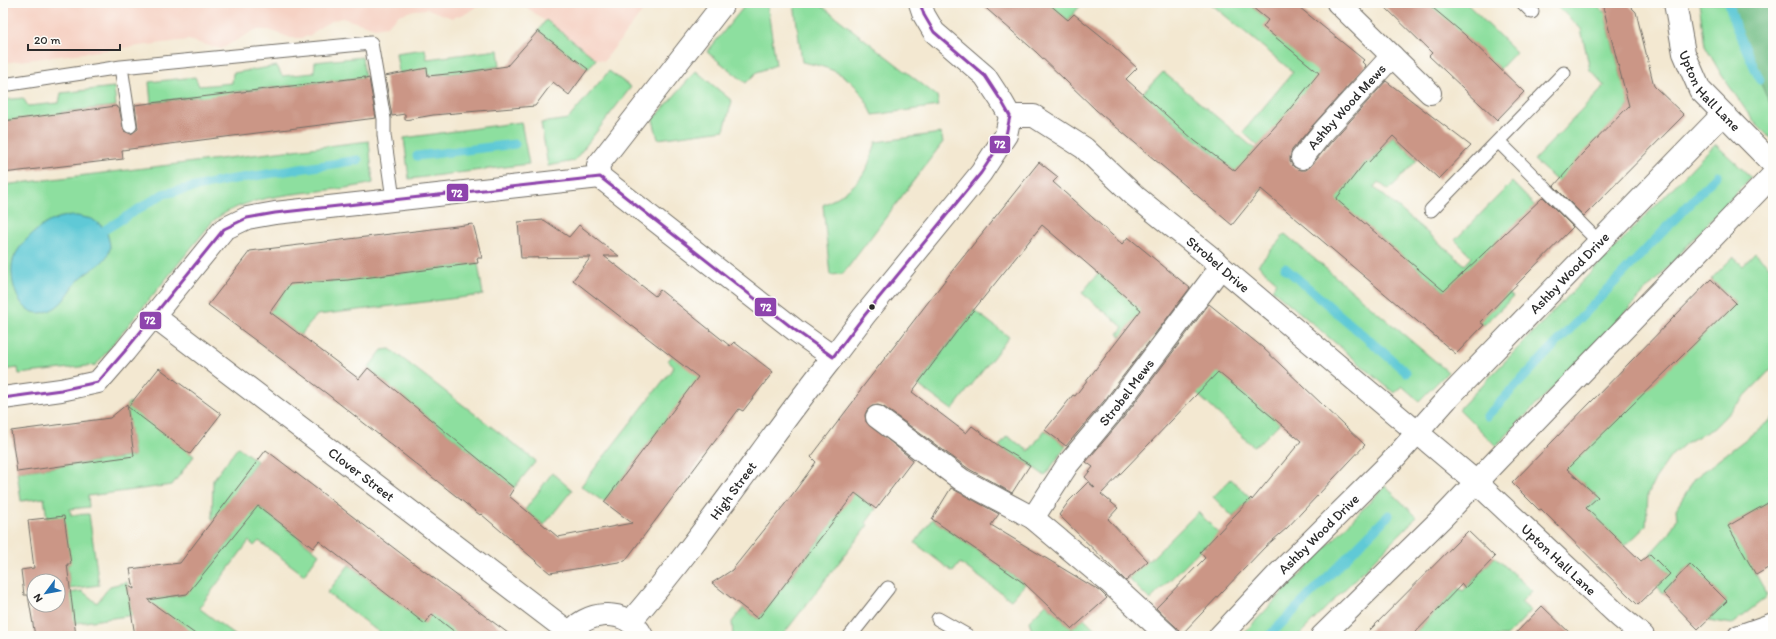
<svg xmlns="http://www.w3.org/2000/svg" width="1776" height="639" font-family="Itim,sans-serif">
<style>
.built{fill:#f6d2c4}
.green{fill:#8ddf9f;stroke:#5c8565}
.forest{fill:#72be86;stroke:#4e7458}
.water{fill:#5ec9d6;stroke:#447a80}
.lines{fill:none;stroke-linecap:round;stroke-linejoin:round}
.stream{stroke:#5ec9d6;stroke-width:9}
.building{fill:#cb9686;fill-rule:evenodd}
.lane-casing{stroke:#716d65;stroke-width:15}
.street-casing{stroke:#716d65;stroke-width:24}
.lane{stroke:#fff;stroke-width:13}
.street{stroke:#fff;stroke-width:22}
.bus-1-casing{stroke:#fdfcf7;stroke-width:6}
.bus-1{stroke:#8e44ad;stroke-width:3}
.bus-dot{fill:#2b2b2b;stroke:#fdfcf7;stroke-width:1.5}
.labels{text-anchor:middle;stroke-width:4;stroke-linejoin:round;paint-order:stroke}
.street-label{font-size:14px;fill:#2b2b2b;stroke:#fdfcf7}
.line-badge{stroke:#fdfcf7;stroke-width:1.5}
.badge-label{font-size:11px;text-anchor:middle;font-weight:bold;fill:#fff}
</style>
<rect width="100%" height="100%" fill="#fdfcf7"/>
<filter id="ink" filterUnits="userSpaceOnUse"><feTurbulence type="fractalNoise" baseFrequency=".025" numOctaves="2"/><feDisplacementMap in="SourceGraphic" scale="8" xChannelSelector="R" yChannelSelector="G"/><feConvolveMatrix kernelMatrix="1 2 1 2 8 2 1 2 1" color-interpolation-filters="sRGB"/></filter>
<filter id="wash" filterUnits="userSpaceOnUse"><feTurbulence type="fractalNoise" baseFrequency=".012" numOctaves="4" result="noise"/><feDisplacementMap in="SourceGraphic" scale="16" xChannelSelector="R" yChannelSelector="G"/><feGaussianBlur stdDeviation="0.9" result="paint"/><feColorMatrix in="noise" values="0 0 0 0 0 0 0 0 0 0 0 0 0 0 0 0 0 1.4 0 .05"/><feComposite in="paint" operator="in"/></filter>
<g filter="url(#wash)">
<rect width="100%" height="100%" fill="#f3e8d1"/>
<path class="built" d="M3,3H481L467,13L452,18L428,9L414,10L399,15L387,26L375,28L342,18L334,20L322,26L311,35L301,38H291L269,30H255L221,49L188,40L3,63Z
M521,3H649L604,61L596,59Z"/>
<path class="green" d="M747,3H767L776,65L757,72L746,83L707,52Z
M794,3H818L937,96L939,106L873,115C857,79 840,69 802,62Z
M1048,3H1081L1082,4L1068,20Z
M1210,3H1247L1268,20L1319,73L1283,166L1258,193L1236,172L1141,95L1163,72L1255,149L1258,146L1243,132L1293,72Z
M1427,3H1466L1516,52L1500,69Z
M1554,3H1596L1603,12L1613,3L1607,22L1623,83L1634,100L1558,182L1534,160L1605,86L1590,70L1581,29Z
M1699,3H1757L1773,44V141L1754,122L1721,74L1705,46Z
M546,20L596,59L588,69L538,31Z
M425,49L427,59L498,50L500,66L466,72L428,76L427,69L399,73L396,53Z
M362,57L365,77L234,92V96L201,101L200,96L151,103L149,82L195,77L199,86L232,83L233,73L277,66L282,76L314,73L315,62Z
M609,71L631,87L574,161L548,166L541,123L568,119Z
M696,71L732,101L724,130L658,139L653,120Z
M114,87L116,106L61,112V117L28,118L3,121V100L23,98L28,106L59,103L61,93Z
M521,122L529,164L409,179L404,138Z
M941,133L943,142L843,274L830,275L823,205C856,188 866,178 876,142Z
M1393,136L1417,160L1389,190L1378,182L1374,187L1465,265L1472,257L1455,240L1512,182L1535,206L1487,273L1513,297L1484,325L1335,199L1366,161L1369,163Z
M369,141L373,183C325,195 252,189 213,221L96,365L19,374L18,368L3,370V185Z
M1715,144L1751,177L1627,311L1496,446L1459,409Z
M1285,234L1448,372L1419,401L1402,386L1394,393L1272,289L1277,282L1258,265Z
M1755,253L1773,270V367L1714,428L1686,443L1671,456L1655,479L1648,494L1646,526L1625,546L1586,508L1598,497L1583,483L1576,488L1550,463L1703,334L1736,303L1711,279L1733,257L1743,266Z
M478,263L483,295L317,315L281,359L252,337L292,281L313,282L337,281Z
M1099,272L1161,326L1142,351L1118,334L1123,327L1082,293Z
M974,310L1009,337L952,410L918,385Z
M1185,344L1280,423L1262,441L1253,446L1196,393Z
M390,349L536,461L514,488L368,368L382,350Z
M672,356L718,387L675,408L604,502L581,486L674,367L668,361Z
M130,402L148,421L194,456L172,485L88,496L89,507L70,509L71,515L89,514L99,585L70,589L67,564H70L47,518L44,498L21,501L17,472L134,456L126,405Z
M1773,418V478L1769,481L1773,488V500L1729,526L1768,596L1732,624L1708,620L1727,601L1690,564L1663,593L1657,586L1669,573L1650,554L1669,533L1677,519L1676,509L1695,478Z
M1045,430L1066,446L1045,476L1030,465L999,446L1007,436L1029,451Z
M238,447L257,461L236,489L319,554L304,575L259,541L254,546L249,541L199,608L236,636H198L155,612L70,624L58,605V595L82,591L97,603L110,586L127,582L130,602L184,595L179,563L183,559L203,574L234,536L212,519L213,480Z
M552,473L572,490L544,525L525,510Z
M1231,479L1251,498L1233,517L1213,497Z
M844,485L876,509L866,523L868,525L782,636H733L732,622L743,608L758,619L829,527Z
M1385,486L1417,517L1298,636H1241Z
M1198,512L1223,537L1209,550L1204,546L1150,600L1127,577L1145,557L1149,561Z
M932,519L1025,584L1011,600L960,563L953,572L915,543Z
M1495,557L1532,591L1521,602L1531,611L1507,636H1412L1458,588L1463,591Z
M349,565L425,623L450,591L460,636H384L327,593Z
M1046,604L1072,629L1084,618L1102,636H1075L1072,630L1033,635L1029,621Z"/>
<path class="forest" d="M1729,3H1773V111L1735,25Z"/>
<path class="water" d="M77,216L92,219L106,229C107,234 110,242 110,247C109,262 92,268 82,277C72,285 67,300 56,307C26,327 10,292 12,266C13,248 40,224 56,219C62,216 70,216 77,216Z"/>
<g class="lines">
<path class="stream" d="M1729,3L1735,25L1760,80
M417,156L515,144
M106,229L163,194L228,180L358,160
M1285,268L1406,372
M1487,416L1717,175
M1269,636L1389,515"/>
</g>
<g id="blocks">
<path class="building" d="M980,3H1048L1068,20L1074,14L1111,44L1137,68L1126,79L1195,141L1235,171L1280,121L1319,73L1263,27L1268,20L1247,3H1294L1364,60L1362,62L1366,66L1313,125L1292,150L1290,157V162L1294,167L1301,170H1306L1311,166L1332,141L1386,81L1471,146L1439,179L1393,136L1368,163L1366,161L1336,199L1444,291L1543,197L1573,227L1480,322L1484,325L1456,354L1261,189L1232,225L1096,110L1036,52Z
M1381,3H1427L1464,34L1524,92L1497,120L1429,56L1432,53Z
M1602,3H1627L1636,12L1654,86L1684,115L1584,216L1554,186L1582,154L1629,106Z
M538,31L588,69L569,95L553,82L535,106L433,115L405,120V114L392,116L385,76L427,68L428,76L466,72L507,66Z
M365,77V79L369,78L376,118L122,150L123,159L3,173V121L116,106L117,108H119L124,131L131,134L138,129L135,105Z
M1039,162L1058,177L1053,182L1122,244L1128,237L1190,288L1104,401L1066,446L1045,430L1073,395L1075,396L1141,310L1042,225L960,327L912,392L966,433L972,426L999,446L1030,465L1012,493L969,469L884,407L878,405L872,406L867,410L865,415L866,422L913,460L876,509L855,493L758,619L712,583L732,570L789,499L816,462L811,457L859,394L858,393L956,266Z
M544,220L569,237L579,225L619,256H604L655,296L660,290L730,346L734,342L773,372L743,411L739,409L625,561L550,573L481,514L480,515L326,393L208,305L250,251L473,224L482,258H477L478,263L348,280L290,284L270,312L359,379L368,368L514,488L509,496L558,537L632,523L604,502L698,377L573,280L591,257L521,258L518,222Z
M1711,279L1736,303L1567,469L1598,497L1586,508L1641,561L1650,554L1670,574L1638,605L1541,509L1539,510L1512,483Z
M1209,304L1262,347L1365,445L1287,528L1265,547L1181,635L1176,627L1156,608L1205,558L1200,552L1251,498L1252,500L1301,441L1218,372L1101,494L1118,508L1108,519L1148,561L1126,581L1059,515L1069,501L1088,482L1095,488L1085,477L1093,467L1086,462L1124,417Z
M159,368L221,414L190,454L128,407Z
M127,404L134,456L17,472L11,431L110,418Z
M266,450L416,565L512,636H460L432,614L425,624L319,541L313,548L258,506L187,594L148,600L198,636H135L127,585L134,589L130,569L180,563Z
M951,488L999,514L991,525L1100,591L1107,598L1072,629L1025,584L932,519Z
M1773,500V565L1756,575L1728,526Z
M64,516L71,564H67L76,636H35L28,595H24L21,570L34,568L28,520ZM34,581H58V605H34Z
M1468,531L1495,557L1465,588L1462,584L1412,636H1364Z
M1690,564L1727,601L1698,629L1663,593Z
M1542,606L1573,636H1513Z"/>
</g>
</g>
<g filter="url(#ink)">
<use href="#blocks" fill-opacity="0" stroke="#716d65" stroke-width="1"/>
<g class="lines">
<defs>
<path id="lane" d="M1523,3L1532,12
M121,67L130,126
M3,85L121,67L371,43L384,119V135L393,199
M1498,141L1599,242
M1431,210L1564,73
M938,619L968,636
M850,636L888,588"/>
<g id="street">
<path d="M724,3L598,165L600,177L795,330L833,357L864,316L981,173L1006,135L1010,116L1002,102L985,76L934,32L924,15L920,3"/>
<path d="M1338,3L1430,93"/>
<path id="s1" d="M1675,3L1684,53L1700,90L1773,164"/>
<path id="s2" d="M1010,116H1034L1084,148L1136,197L1213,259L1221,267L1476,482L1620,617L1643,636"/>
<path id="s3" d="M1302,158L1322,133L1392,56"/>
<path id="s4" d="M154,316L570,633"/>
<path d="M3,398L61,390L98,382L125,351L224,229L247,218L275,213L600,177"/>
<path d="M877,417L962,480L1033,518L1109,582L1168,636"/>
<path id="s5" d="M1033,518L1068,464L1114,409L1221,267"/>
<path id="s6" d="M630,622C703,538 764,444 833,357"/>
<path d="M568,636C583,610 628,606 642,636"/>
<path id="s7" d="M1220,636L1278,574L1390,463L1447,399L1723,114"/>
<path d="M1322,636L1444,516L1498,459L1773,175"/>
<path d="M1739,636L1773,624"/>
</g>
</defs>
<use href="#lane" class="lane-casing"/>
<use href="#street" class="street-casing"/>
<use href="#lane" class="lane"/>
<use href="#street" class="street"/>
<defs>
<path id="bus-1" d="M3,398L61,390L98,382L125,351L224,229L247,218L275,213L600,177L795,330L833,357L864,316L981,173L1006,135L1010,116L1002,102L985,76L934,32L924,15L920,3"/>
</defs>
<use href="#bus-1" class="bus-1-casing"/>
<use href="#bus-1" class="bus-1"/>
</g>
</g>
<circle class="bus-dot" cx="872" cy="307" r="3.5"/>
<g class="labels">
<g class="street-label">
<text dy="5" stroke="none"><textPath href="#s1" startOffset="97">Upton Hall Lane</textPath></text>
<text dy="5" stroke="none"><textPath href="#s3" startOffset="68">Ashby Wood Mews</textPath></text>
<text dy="5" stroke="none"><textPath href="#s2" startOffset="261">Strobel Drive</textPath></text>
<text dy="5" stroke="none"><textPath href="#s7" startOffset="504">Ashby Wood Drive</textPath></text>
<text dy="5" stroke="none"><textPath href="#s5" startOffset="157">Strobel Mews</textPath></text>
<text dy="5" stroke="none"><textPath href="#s4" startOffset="261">Clover Street</textPath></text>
<text dy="5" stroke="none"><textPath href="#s6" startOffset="167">High Street</textPath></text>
<text dy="5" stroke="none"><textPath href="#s7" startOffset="142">Ashby Wood Drive</textPath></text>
<text dy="5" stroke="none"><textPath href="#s2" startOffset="712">Upton Hall Lane</textPath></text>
</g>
</g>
<g class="line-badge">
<rect x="989" y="135" width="22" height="19" rx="4" fill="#8e44ad"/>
<rect x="446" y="183" width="23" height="19" rx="4" fill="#8e44ad"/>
<rect x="754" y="297" width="23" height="20" rx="4" fill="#8e44ad"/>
<rect x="139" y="311" width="23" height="19" rx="4" fill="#8e44ad"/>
</g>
<g class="badge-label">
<text x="1000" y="148">72</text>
<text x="457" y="197">72</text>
<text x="766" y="311">72</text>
<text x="150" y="324">72</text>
</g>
<rect width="1776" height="639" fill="none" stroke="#fdfcf7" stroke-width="16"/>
<g transform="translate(46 593) rotate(238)"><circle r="19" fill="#fdfcf7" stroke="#a9a8a5"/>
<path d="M0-3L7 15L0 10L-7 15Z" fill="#1f6fb2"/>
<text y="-6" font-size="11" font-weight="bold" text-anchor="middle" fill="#2b2b2b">N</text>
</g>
<path d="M28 44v6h92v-6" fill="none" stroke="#2b2b2b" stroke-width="2"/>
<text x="34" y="44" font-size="12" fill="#2b2b2b" stroke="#fdfcf7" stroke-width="3" paint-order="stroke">20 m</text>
</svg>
